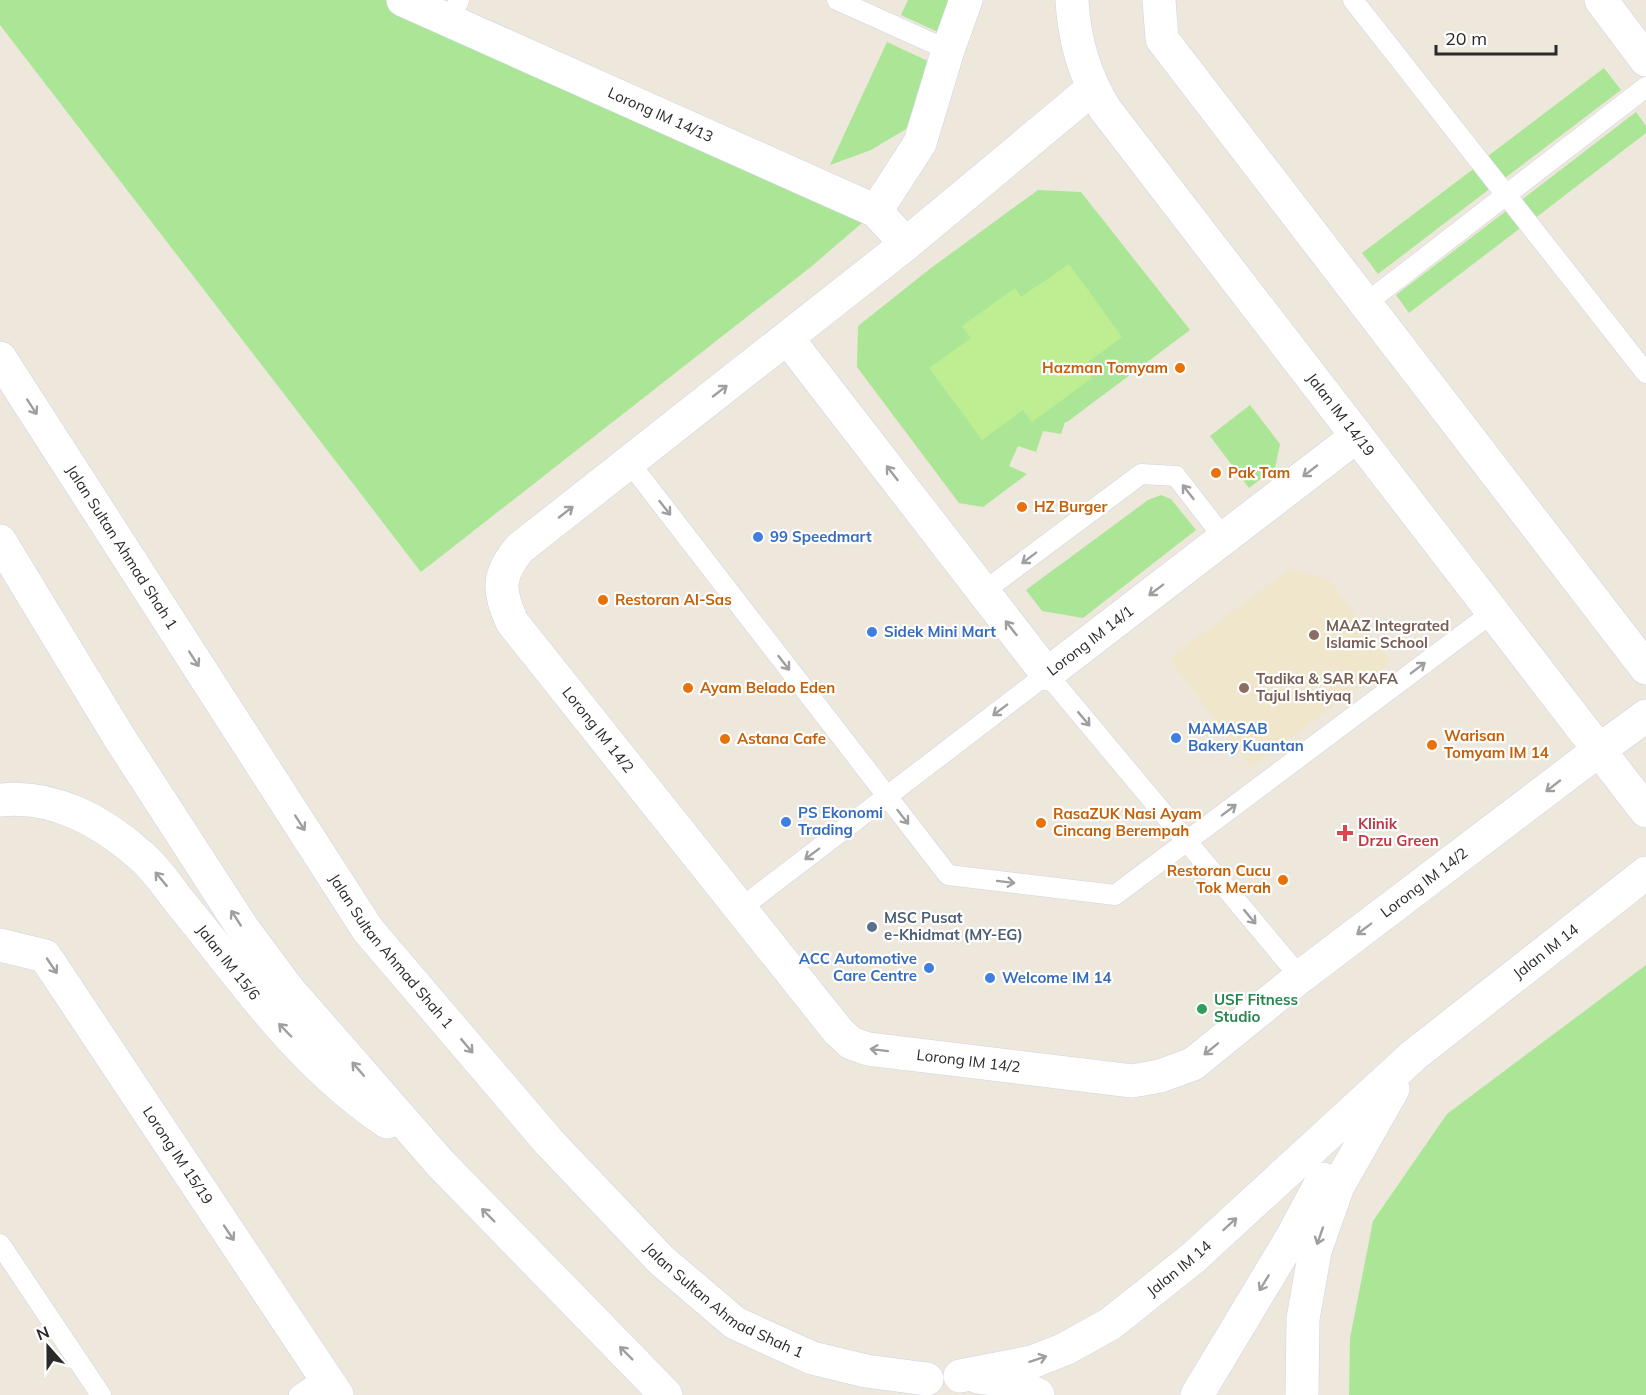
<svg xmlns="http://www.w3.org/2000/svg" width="1646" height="1395" font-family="Mulish,sans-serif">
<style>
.education{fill:#efe6cb}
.green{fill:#abe696}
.pitch{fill:#bfed91}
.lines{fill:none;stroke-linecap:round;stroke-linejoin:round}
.lane-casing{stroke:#d1d3e4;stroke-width:21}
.street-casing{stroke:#d1d3e4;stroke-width:34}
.secondary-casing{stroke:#d1d3e4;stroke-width:34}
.lane{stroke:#fff;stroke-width:20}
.street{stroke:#fff;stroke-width:33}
.secondary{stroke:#fff;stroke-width:33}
.oneway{stroke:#9f9f9f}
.food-dot{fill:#e8710a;stroke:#fff;stroke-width:2}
.shop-dot{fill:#3f7fe0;stroke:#fff;stroke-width:2}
.education-dot{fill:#8d6e63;stroke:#fff;stroke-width:2}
.health-dot{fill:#e0444e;stroke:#fff;stroke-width:2}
.service-dot{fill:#5c6f8a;stroke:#fff;stroke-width:2}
.leisure-dot{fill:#2e9e5b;stroke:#fff;stroke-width:2}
.labels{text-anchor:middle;stroke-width:4.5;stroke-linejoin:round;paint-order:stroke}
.street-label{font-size:15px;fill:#2a2a2a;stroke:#fff}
.food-label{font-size:15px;font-weight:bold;fill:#c56008;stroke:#fff;text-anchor:start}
.shop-label{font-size:15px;font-weight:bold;fill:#366cbe;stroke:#fff;text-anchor:start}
.education-label{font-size:15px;font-weight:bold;fill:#785e54;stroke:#fff;text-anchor:start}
.health-label{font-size:15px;font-weight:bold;fill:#be3a42;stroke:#fff;text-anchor:start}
.service-label{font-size:15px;font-weight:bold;fill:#4e5e75;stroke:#fff;text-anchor:start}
.leisure-label{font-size:15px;font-weight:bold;fill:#27864d;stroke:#fff;text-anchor:start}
</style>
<rect width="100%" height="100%" fill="#ede7dc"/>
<path class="education" d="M1290,569L1328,579L1391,662L1251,768L1169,658Z"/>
<path class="green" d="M0,0H403L876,211L812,266L421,572L0,25Z
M908,0H952L940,33L901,15Z
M887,42L930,62L906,129L871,150L830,165Z
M1604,68L1621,90L1505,178L1488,156Z
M1636,112L1646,126V133L1534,219L1520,201Z
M1476,167L1492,187L1378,274L1362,253Z
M1038,190L1081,192L1190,330L1067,422H1065L1061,434L1043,431L1036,452L1018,446L1009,466L1027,474L983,507L959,503L857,367L858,326L931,268Z
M1510,208L1523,226L1409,313L1396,295Z
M1250,405L1280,444L1275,468L1249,488L1210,436Z
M1161,495L1171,499L1196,530L1083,618L1042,611L1026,590L1148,500Z
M1646,965V1395H1349L1350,1338L1373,1221L1447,1114Z"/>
<path class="pitch" d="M1069,264L1122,337L1084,365L1092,378L1032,422L1023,410L982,440L929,368L971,338L962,326L1015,288L1021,297Z"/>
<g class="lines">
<defs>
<path id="lane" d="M837,0L948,50
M1353,0L1646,373
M449,22L459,0
M1365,304L1646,87
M629,462L948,875L1115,895L1493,612
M983,592L1141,474L1176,476L1224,538
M741,908L1047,674L1300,977
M0,1244L101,1395
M299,1395L325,1377"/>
<g id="street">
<path id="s1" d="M403,0L876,211L906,244"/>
<path d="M1159,0L1162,39L1646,668"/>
<path d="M1601,0L1646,60"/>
<path id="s2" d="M1092,89L906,244L520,548C497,575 498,590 512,622L838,1031L851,1043L868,1049L1132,1081L1160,1076L1193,1064L1300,977L1599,750L1646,716"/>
<path d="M876,211L920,143L948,50L966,0"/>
<path id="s3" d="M788,339L1047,674L1357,436"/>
<path id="s4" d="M0,945L45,956L337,1395"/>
</g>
<g id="secondary">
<path id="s5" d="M1072,0C1074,40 1084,75 1105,109L1646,811"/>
<path id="s6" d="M0,358L368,930L549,1142L661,1260L735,1323L812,1358L866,1371L927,1379"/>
<path d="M0,541L119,737L242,927L288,989L440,1163L666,1395"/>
<path id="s7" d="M0,800C53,794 102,821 140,855C157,869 170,890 184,907C215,945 244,984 276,1021C308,1058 345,1094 387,1122"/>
<path id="s8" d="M960,1376L1032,1362L1065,1349L1110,1324L1193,1258L1414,1055L1646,873"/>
<path d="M978,1377C999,1379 1020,1385 1038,1395"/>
<path d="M1197,1395L1292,1237L1323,1179"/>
<path d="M1302,1395L1303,1319L1315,1251L1338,1186L1393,1089"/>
</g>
</defs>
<use href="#lane" class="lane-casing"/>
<use href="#street" class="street-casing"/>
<use href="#secondary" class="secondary-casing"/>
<use href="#lane" class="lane"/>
<use href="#street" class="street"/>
<use href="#secondary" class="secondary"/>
</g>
<defs><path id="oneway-shaft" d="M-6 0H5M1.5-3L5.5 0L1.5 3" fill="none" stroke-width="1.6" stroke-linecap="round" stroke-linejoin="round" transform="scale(1.5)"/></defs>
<g class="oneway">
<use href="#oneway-shaft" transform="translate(720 391) rotate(-38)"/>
<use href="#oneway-shaft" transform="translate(32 407) rotate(57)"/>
<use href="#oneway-shaft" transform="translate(1310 471) rotate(142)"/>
<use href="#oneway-shaft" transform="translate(892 473) rotate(-128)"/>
<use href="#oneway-shaft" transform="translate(1188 492) rotate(-128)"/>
<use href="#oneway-shaft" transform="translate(665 508) rotate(52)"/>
<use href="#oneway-shaft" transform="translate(566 512) rotate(-38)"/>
<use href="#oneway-shaft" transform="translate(1029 558) rotate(143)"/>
<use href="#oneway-shaft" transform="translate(1156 590) rotate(143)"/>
<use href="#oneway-shaft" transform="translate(1011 628) rotate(-128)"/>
<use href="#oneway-shaft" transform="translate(194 659) rotate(57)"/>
<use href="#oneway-shaft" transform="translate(784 663) rotate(52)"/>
<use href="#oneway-shaft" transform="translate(1418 668) rotate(-37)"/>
<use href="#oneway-shaft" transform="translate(1000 710) rotate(143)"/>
<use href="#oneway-shaft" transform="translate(1084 719) rotate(50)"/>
<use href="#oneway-shaft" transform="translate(1553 786) rotate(142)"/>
<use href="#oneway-shaft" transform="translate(1229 810) rotate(-37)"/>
<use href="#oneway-shaft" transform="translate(903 817) rotate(52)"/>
<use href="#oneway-shaft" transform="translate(300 823) rotate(57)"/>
<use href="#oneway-shaft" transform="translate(812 854) rotate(143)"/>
<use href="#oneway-shaft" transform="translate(161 879) rotate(-130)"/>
<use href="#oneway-shaft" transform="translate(1006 882) rotate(7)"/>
<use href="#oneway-shaft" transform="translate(1250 917) rotate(50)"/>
<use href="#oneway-shaft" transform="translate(236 918) rotate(-123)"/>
<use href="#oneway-shaft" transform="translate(1364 929) rotate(143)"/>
<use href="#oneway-shaft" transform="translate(52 966) rotate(56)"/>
<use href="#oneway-shaft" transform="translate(285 1030) rotate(-134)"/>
<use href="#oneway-shaft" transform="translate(467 1046) rotate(50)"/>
<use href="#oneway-shaft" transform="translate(1211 1049) rotate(141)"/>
<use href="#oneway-shaft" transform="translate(879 1050) rotate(-173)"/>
<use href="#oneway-shaft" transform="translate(358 1069) rotate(-131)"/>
<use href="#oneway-shaft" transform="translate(488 1215) rotate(-135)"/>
<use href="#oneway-shaft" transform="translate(1230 1224) rotate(-42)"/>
<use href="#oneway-shaft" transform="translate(229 1233) rotate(56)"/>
<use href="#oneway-shaft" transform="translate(1320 1236) rotate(109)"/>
<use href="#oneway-shaft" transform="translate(1264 1283) rotate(121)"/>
<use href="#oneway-shaft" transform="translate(626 1353) rotate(-135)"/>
<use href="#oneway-shaft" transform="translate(1038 1359) rotate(-18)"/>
</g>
<g class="food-dot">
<circle cx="1180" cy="368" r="6"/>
<circle cx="1216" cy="473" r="6"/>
<circle cx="1022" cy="507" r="6"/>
<circle cx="603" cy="600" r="6"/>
<circle cx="688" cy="688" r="6"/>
<circle cx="725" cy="739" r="6"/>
<circle cx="1432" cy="745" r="6"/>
<circle cx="1041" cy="823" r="6"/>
<circle cx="1283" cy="880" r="6"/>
</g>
<g class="shop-dot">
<circle cx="758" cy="537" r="6"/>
<circle cx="872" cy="632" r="6"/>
<circle cx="1176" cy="738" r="6"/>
<circle cx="786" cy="822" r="6"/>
<circle cx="929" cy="968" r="6"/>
<circle cx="990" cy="978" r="6"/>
</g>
<g class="education-dot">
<circle cx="1314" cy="635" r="6"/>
<circle cx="1244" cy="688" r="6"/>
</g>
<path class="health-dot" d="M1342 824h6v6h6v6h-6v6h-6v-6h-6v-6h6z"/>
<circle class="service-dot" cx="872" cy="927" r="6"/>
<circle class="leisure-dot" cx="1202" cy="1009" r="6"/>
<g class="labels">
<g class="street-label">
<text dy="5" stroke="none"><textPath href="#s1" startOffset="282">Lorong IM 14/13</textPath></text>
<text dy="5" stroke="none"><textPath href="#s5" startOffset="501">Jalan IM 14/19</textPath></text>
<text dy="5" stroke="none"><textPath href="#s6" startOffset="225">Jalan Sultan Ahmad Shah 1</textPath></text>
<text dy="5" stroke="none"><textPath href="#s3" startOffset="478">Lorong IM 14/1</textPath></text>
<text dy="5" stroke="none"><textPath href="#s2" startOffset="952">Lorong IM 14/2</textPath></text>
<text dy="5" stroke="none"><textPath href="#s2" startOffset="1996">Lorong IM 14/2</textPath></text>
<text dy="5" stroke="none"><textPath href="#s6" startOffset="711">Jalan Sultan Ahmad Shah 1</textPath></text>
<text dy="5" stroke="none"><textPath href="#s8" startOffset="734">Jalan IM 14</textPath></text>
<text dy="5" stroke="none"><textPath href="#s7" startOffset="294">Jalan IM 15/6</textPath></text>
<text dy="5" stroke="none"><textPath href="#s2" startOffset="1474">Lorong IM 14/2</textPath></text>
<text dy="5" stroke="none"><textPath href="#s4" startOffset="286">Lorong IM 15/19</textPath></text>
<text dy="5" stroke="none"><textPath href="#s8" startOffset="249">Jalan IM 14</textPath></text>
<text dy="5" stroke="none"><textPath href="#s6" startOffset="1197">Jalan Sultan Ahmad Shah 1</textPath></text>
</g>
<g class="food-label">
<text x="1168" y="373" text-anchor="end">Hazman Tomyam</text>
<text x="1228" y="478">Pak Tam</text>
<text x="1034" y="512">HZ Burger</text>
<text x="615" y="605">Restoran Al-Sas</text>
<text x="700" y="693">Ayam Belado Eden</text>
<text x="1444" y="741">Warisan<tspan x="1444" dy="17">Tomyam IM 14</tspan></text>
<text x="737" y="744">Astana Cafe</text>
<text x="1053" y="819">RasaZUK Nasi Ayam<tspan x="1053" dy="17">Cincang Berempah</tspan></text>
<text x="1271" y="876" text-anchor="end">Restoran Cucu<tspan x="1271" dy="17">Tok Merah</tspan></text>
</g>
<g class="shop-label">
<text x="770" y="542">99 Speedmart</text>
<text x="884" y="637">Sidek Mini Mart</text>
<text x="1188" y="734">MAMASAB<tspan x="1188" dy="17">Bakery Kuantan</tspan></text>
<text x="798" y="818">PS Ekonomi<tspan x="798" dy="17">Trading</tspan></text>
<text x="917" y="964" text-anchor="end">ACC Automotive<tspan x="917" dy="17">Care Centre</tspan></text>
<text x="1002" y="983">Welcome IM 14</text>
</g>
<g class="education-label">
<text x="1326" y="631">MAAZ Integrated<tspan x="1326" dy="17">Islamic School</tspan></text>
<text x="1256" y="684">Tadika &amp; SAR KAFA<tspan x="1256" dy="17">Tajul Ishtiyaq</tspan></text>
</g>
<g class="health-label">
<text x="1358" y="829">Klinik<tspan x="1358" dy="17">Drzu Green</tspan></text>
</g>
<g class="service-label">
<text x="884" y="923">MSC Pusat<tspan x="884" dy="17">e-Khidmat (MY-EG)</tspan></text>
</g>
<g class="leisure-label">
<text x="1214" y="1005">USF Fitness<tspan x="1214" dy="17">Studio</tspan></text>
</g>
</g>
<g transform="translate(48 1347) rotate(339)" stroke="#ffffff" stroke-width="4.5" paint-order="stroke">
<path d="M0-4.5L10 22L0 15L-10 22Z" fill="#2a2a2a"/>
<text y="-9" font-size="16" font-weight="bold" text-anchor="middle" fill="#2a2a2a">N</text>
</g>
<path d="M1436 45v9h120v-9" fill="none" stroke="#2a2a2a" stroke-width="3"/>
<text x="1445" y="45" font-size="18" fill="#2a2a2a" stroke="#ffffff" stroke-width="4.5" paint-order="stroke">20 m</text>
</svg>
